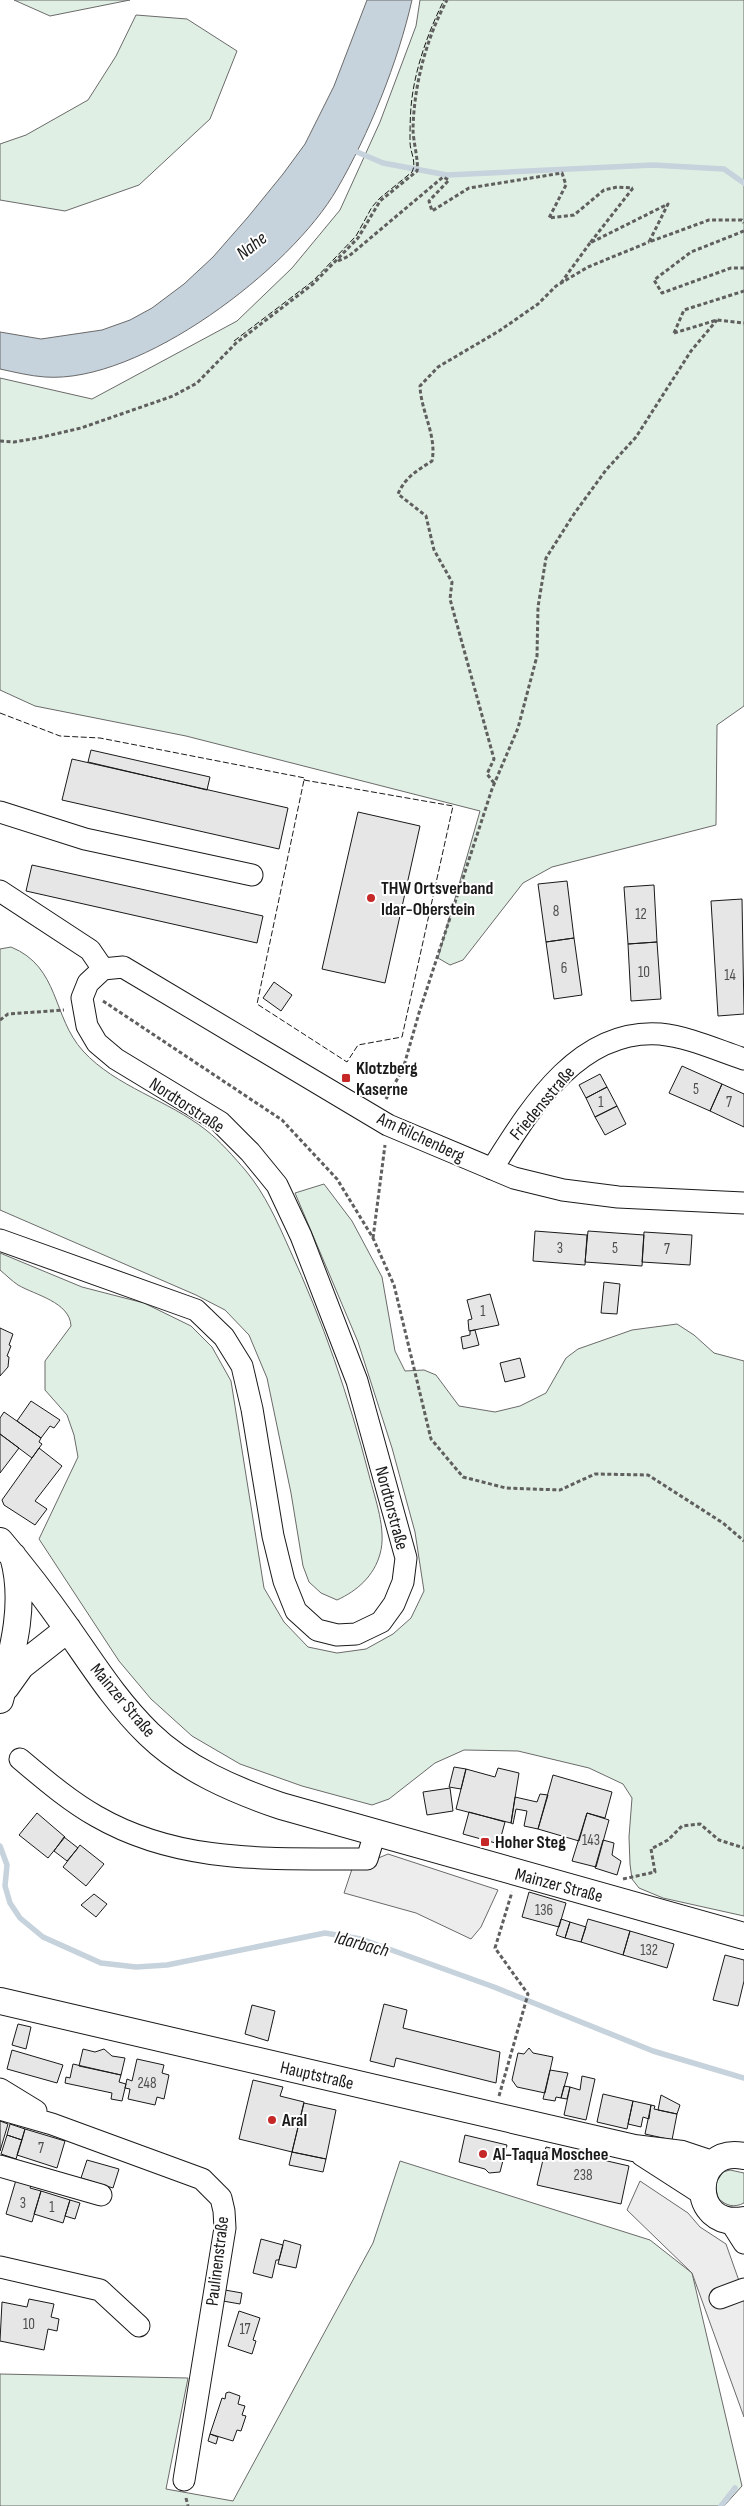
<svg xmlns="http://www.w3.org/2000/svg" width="744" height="2506" font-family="'Sofia Sans Condensed',sans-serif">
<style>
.green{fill:#e0efe3;stroke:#6a6a6a}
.parking{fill:#ededed;stroke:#6a6a6a}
.water{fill:#c6d2dc;stroke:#6a6a6a}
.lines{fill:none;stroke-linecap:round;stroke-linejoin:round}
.stream{stroke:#c6d2dc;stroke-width:5.5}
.building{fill:#e6e6e6;stroke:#1a1a1a}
.minor-casing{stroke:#1a1a1a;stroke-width:23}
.major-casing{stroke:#1a1a1a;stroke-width:28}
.path{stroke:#5f5f5f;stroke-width:3;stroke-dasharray:4 2.5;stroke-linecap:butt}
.minor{stroke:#fff;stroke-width:21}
.major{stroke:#fff;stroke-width:26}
.fence{stroke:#1a1a1a;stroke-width:1;stroke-dasharray:6 2.5;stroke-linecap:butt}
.poi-dot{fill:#c62828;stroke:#fff;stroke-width:2}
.labels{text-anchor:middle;stroke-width:4;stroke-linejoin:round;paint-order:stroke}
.number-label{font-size:15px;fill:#4d4d4d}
.poi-label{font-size:18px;font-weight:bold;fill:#1a1a1a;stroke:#fff;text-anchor:start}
.street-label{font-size:18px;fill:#1a1a1a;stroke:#fff}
.water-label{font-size:19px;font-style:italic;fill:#1a1a1a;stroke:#fff}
</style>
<rect width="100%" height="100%" fill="#fff"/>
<path class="green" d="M14,0H130L50,16Z
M420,0H744V706L717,725L716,825L552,867L523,883L463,960L450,965L438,958L480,811L186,736L35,706L0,690V378L92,399L237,321L292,268L340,210L380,122L416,26Z
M136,15L187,19L237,51L210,119L139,185L65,211L0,200V144L26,135L88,100L116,56Z
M11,947C60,967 52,1017 83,1051C116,1087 168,1100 206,1130C220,1141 234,1157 246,1171C265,1194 277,1221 289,1248C323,1321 349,1397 369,1475C375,1499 387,1530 380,1554C374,1576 357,1591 337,1600L321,1593L309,1582L303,1566L291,1493L267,1378L249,1335L225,1310L196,1295L0,1210V949Z
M324,1184L352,1221L382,1277L395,1351L405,1371L424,1370L436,1375L459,1406L495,1412L520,1406L546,1393L566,1358L578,1349L632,1330L677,1324L694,1335L714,1353L744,1361V1916L663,1898L639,1888L632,1879L630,1864L629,1837L632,1798L623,1784L589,1768L518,1751L464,1750L435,1763L389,1799L372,1805L302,1786L240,1764L192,1736L151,1699L119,1661L39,1539L78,1457L74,1435L67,1415L45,1390V1361L71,1326C70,1302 35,1295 18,1285C12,1281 6,1275 0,1270V1253L82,1287L144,1303L191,1326L212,1347L231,1381L264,1588L284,1622L308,1647L337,1653L366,1649L393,1634L411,1618L424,1591L415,1532L392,1448L358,1342L295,1193Z
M400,2161L650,2240L692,2273L742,2486L724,2506H0V2374L188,2378L166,2489L233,2501L373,2243Z
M730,2170L744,2173V2203C734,2208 726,2206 718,2198L715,2184L723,2172Z"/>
<path class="parking" d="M388,1854L498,1890L481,1927L471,1939L416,1913L344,1893L352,1869Z
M640,2181L688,2213L700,2227L726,2244L744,2295V2417L692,2273L627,2210Z"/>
<path class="water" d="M367,0H412C398,62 369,134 337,189C291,269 140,384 45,377C30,376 14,372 0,369V332L41,339L102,330L130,320L152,308L184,284L213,257L248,217L283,174L305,144L334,86Z"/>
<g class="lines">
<path class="stream" d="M350,149L383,163L447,175L653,165L724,169L744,183
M0,1846L7,1865L5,1886L10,1903L20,1918L43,1937L101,1963L136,1967L167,1965L325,1933L361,1939L494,1987L653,2051L744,2078
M721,2506L735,2488"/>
</g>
<path class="building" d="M91,750L210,777L207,790L88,762Z
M72,759L288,808L279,849L62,800Z
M358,812L420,826L385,983L322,969Z
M32,865L263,916L257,943L26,891Z
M567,881L574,938L546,942L538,884Z
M654,885L657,942L628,944L624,887Z
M742,899L744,1014L718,1016L711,901Z
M574,938L582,995L554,999L546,942Z
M657,942L661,999L631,1001L628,944Z
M274,982L292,995L281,1011L263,998Z
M682,1066L722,1084L710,1111L669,1093Z
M600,1074L607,1087L586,1098L579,1085Z
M722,1084L744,1094V1127L710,1111Z
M607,1087L617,1106L595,1117L586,1098Z
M617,1106L626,1124L605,1135L595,1117Z
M535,1231L587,1235L585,1265L533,1261Z
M588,1231L644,1235L642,1266L585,1262Z
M644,1232L692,1235L690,1265L642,1262Z
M604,1282L620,1284L617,1314L601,1313Z
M490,1294L499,1325L469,1331L468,1320L472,1319L467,1300Z
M0,1328L13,1334L9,1345L11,1346L7,1356L9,1357L8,1367L0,1376Z
M475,1330L479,1345L463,1349L461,1337L470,1335V1331Z
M520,1358L525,1377L505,1382L500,1363Z
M31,1401L60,1420L54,1428L50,1426L41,1438L17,1421Z
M4,1412L41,1438L39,1442L42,1444L32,1458L0,1434V1418Z
M0,1434L19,1448L0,1473Z
M39,1448L62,1466L35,1501L47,1509L35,1525L4,1505L2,1500Z
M454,1767L466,1769L461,1789L449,1787Z
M498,1768L519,1773L511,1823L456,1809L466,1769L495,1777Z
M553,1775L612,1792L605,1818L587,1813L579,1841L538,1829Z
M450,1788L453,1811L427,1815L423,1792Z
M540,1794L548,1795L538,1829L524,1826L527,1811L516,1809L513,1824L511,1823L515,1797L537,1802Z
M469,1812L505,1822L499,1844L463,1834Z
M37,1813L65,1837L48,1858L19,1835Z
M587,1813L609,1820L596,1867L572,1861Z
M64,1837L78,1848L67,1861L54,1851Z
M603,1840L614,1843L612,1855L621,1861L617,1875L595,1868Z
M80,1845L104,1864L86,1886L63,1867Z
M529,1892L566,1903L559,1927L522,1917Z
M94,1894L107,1904L96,1917L81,1905Z
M561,1919L570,1922L565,1938L556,1935Z
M588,1919L630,1931L623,1955L581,1942Z
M570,1922L586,1927L581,1942L565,1938Z
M630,1931L674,1944L667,1968L623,1955Z
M725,1955L744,1960V1981L738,2006L713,2000Z
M384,2004L407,2010L403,2028L500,2052L496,2083L396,2058L394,2067L370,2061Z
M252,2005L275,2011L268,2041L245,2034Z
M18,2024L31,2027L26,2049L12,2045Z
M529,2048L533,2053L553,2057L545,2093L517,2087L512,2080L518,2053L524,2054Z
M83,2049L95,2052L104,2049L112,2056L125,2058L121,2075L79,2066Z
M12,2050L63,2065L57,2083L7,2069Z
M137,2059L164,2065L162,2073L169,2075L164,2099L157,2097L155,2105L128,2099L130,2089L125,2088L127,2079L132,2081Z
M73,2064L121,2075L119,2082L126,2084L122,2101L111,2099L112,2093L65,2083L66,2077L70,2078Z
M550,2070L568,2073L561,2098L556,2097L555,2101L543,2099Z
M582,2076L595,2079L586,2120L564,2115L570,2087L580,2090Z
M253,2080L283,2087L280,2096L304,2102L292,2152L239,2139Z
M564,2086L570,2087L567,2099L561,2098Z
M603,2094L633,2101L627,2129L597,2122Z
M661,2095L680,2105L677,2114L658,2110Z
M633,2101L651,2105L649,2119L643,2117L641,2127L628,2124Z
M304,2103L336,2110L326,2159L292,2152Z
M651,2105L655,2106L654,2109L677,2114L672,2140L645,2134Z
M0,2121L8,2124L0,2151Z
M10,2124L25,2129L22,2140L7,2135Z
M25,2129L65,2141L57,2168L17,2155Z
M7,2135L22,2140L16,2159L1,2154Z
M465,2135L507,2145L500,2172L489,2173L485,2169L459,2162Z
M546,2147L629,2166L621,2204L537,2185Z
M292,2152L326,2159L323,2172L289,2165Z
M87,2160L119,2169L113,2188L81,2178Z
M16,2180L31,2185L30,2188L41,2191L32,2222L6,2214Z
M41,2191L70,2200L63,2223L34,2214Z
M70,2200L80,2203L75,2219L65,2216Z
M261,2239L283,2245L279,2260H276L272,2278L253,2273Z
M284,2240L301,2245L296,2268L278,2264Z
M225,2290L242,2293L240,2304L223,2301Z
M29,2299L54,2304L51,2317L59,2319L57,2331L48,2329L44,2350L0,2341L2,2302L27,2307Z
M239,2311L260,2318L253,2340L256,2341L252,2354L228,2346Z
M229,2392L240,2396L238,2404L245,2406L242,2415L246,2416L241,2431L237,2430L233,2441L210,2434L222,2398L225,2399L226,2393Z
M210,2434L218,2437L216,2444L208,2441Z"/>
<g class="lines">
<defs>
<path id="minor" d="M0,812L85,839L252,875
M0,891L90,950L103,969
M492,1169C530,1109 578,1028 660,1034C689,1037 717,1050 744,1059
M0,1240L196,1310L224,1337L242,1366L252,1409L273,1536L284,1581L296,1611L317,1630L337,1635L356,1634L381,1622L394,1604L403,1582L406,1558L357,1381L301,1236L277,1185L250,1152L220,1122L116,1059L97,1043L87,1026L82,998L88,983L103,969L123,967L388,1125L514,1178L563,1190L618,1197L744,1203
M20,1759C44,1779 68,1800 96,1816C181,1865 272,1858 367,1859L375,1833
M0,2089L36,2111
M0,2109L52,2124L202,2179L221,2198L224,2211L225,2228L184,2480
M0,2166L101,2195
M730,2221L744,2243
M0,2267L100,2290L139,2326
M720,2298L744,2289"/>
<path id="major" d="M0,1541C24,1569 46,1598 67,1628C93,1665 116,1702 149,1734C185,1769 234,1790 281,1806L744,1936
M6,1687L21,1666L68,1629
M0,1700C12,1654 27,1604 13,1556
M0,2001L634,2148L682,2154L712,2164
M643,2153L702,2191
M744,2156C690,2145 688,2230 744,2220"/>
</defs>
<use href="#minor" class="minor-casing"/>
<use href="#major" class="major-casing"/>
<path class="path" d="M633,188L590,243L668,204L649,242L709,220H742L744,223
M744,231L691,252L654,280L662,293L731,268H744
M338,261L349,256L443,177L449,180L429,201L432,211L469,188L562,173L566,185L549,218L574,215L604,190L617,187L633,188
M561,283L590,243
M674,333L684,310L744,291
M674,333L717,320L744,323
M0,441L14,442L38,438L81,428L173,396L197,383L236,343L313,284L358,238L380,201L417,171C419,162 413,141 413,129C414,85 426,39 447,0
M494,783L487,774L494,759L450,599L452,582L434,550L426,516L398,494C405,477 418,470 432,461C437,435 421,412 420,386L438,367L499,331L538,304L556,286L588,267L649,242
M103,1001L282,1120L337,1179L373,1238L394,1285L431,1439L463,1477L506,1488L560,1490L595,1474L648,1475L723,1523L744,1541
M0,1020L8,1014L64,1010
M386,1099L403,1069L419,1013L492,789L518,728L537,656L538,607L546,558L574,514L606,470L636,437L691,351L717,320
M373,1238L385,1145
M623,1879L655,1872L651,1849L668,1840L682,1826L700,1824L719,1840L744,1848
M499,2096L528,1994L495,1948L512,1892
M186,2498L188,2506"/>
<use href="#minor" class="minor"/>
<use href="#major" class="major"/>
<path class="fence" d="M234,341L313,281L356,236L372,207L380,198L412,172C417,162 410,152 410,142C410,131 410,119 411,107C414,71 428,32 444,0
M0,713L60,736L100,738L305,778L304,780
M304,780L453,806L402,1037L358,1045L347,1062L257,1004Z"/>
</g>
<g class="poi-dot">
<circle cx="371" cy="898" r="5"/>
<rect x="341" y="1073" width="10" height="10" rx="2.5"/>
<rect x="480" y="1837" width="10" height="10" rx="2.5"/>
<circle cx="272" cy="2120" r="5"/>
<circle cx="483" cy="2154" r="5"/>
</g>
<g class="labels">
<g class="number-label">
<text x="556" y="916">8</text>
<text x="641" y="919">12</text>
<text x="564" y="973">6</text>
<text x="644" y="977">10</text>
<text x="730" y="980">14</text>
<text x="696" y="1094">5</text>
<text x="601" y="1107">1</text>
<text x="729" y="1107">7</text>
<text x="560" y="1253">3</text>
<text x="615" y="1253">5</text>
<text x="667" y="1254">7</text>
<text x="483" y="1316">1</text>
<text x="591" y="1845">143</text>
<text x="544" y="1915">136</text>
<text x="649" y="1955">132</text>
<text x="147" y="2088">248</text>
<text x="41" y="2153">7</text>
<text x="583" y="2180">238</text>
<text x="23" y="2208">3</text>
<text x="52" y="2212">1</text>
<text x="29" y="2329">10</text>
<text x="245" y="2334">17</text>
</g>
<g class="poi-label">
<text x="381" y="894">THW Ortsverband<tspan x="381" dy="21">Idar-Oberstein</tspan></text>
<text x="356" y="1074">Klotzberg<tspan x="356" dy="21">Kaserne</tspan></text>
<text x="495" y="1848">Hoher Steg</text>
<text x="282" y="2126">Aral</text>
<text x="493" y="2160">Al-Taqua Moschee</text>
</g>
<g class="street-label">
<text transform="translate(542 1103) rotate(-50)" y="6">Friedensstraße</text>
<text transform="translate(187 1105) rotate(33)" y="6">Nordtorstraße</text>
<text transform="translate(421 1137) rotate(25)" y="6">Am Rilchenberg</text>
<text transform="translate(392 1508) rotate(75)" y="6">Nordtorstraße</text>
<text transform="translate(123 1700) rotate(50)" y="6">Mainzer Straße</text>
<text transform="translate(559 1885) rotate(15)" y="6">Mainzer Straße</text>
<text transform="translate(317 2075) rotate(13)" y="6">Hauptstraße</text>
<text transform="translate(217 2261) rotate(-83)" y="6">Paulinenstraße</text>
</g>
<g class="water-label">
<text transform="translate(251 245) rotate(-38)" y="7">Nahe</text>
<text transform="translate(362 1943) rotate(15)" y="7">Idarbach</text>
</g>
</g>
</svg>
